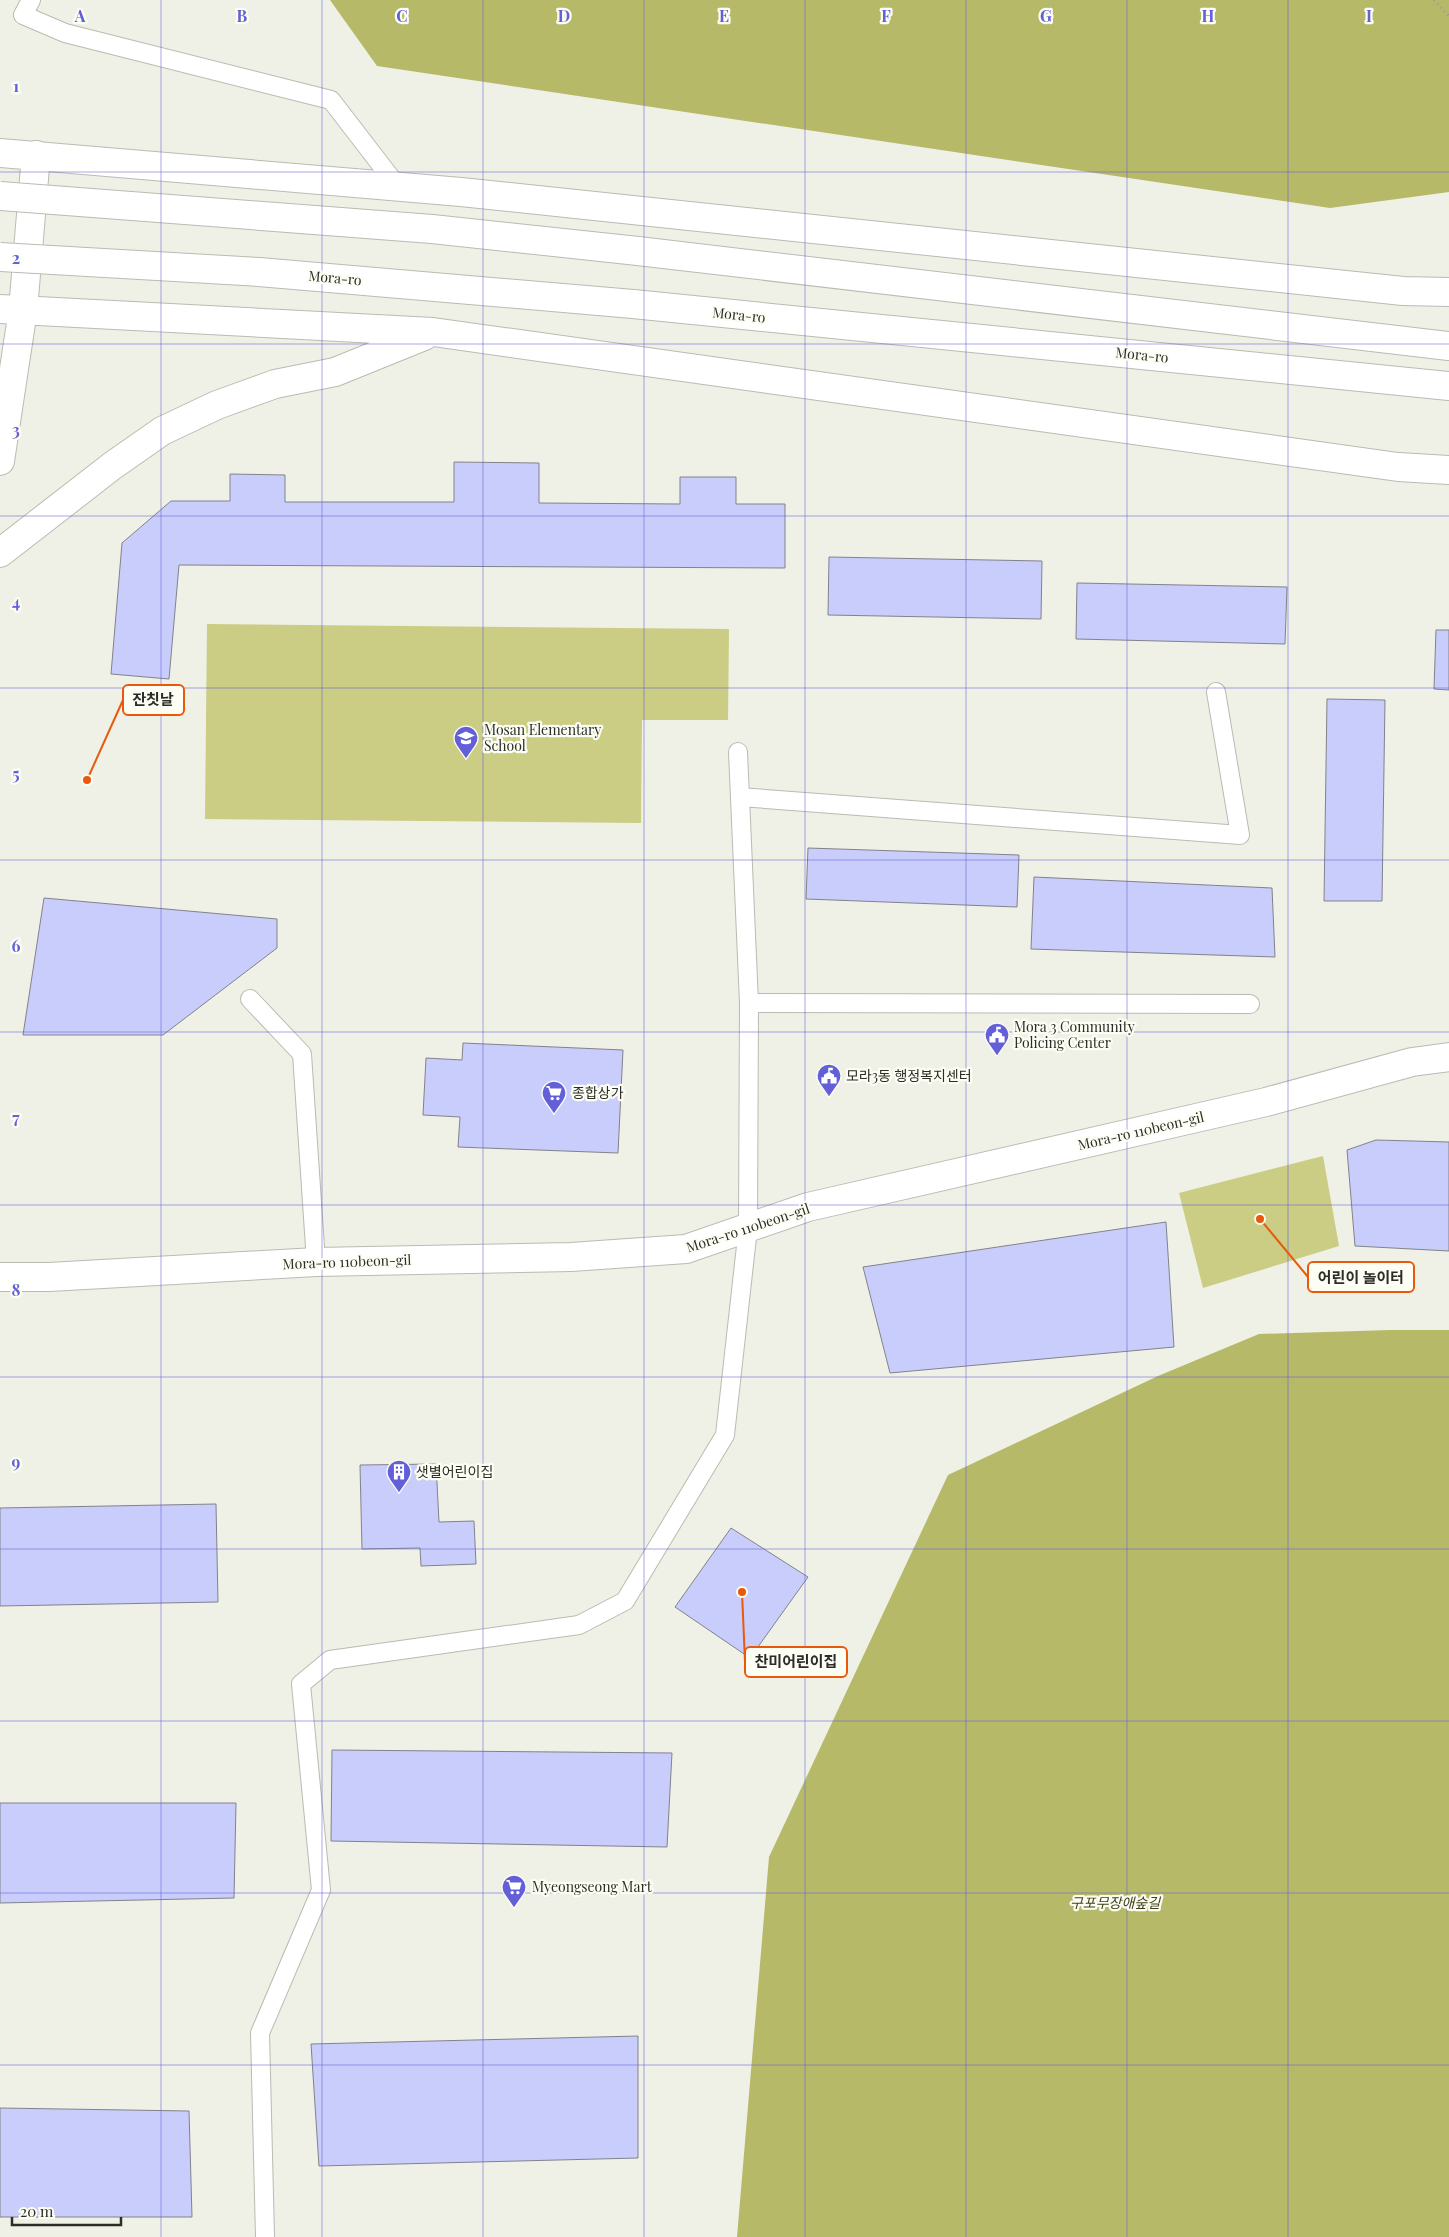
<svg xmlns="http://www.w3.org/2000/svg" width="1449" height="2237" font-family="'Playfair Display','Noto Sans KR',serif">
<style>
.green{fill:#cacd83}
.forest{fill:#b6b967}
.building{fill:#c8cdfb;stroke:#81838b}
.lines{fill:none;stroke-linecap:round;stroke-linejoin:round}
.service-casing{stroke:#babbb1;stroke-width:20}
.minor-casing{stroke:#babbb1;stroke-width:30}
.tertiary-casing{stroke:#babbb1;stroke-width:30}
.secondary-casing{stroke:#babbb1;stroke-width:30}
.trunk-casing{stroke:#babbb1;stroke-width:30}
.path{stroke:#9a9b93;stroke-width:3;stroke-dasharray:1 4;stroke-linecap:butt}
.service{stroke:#fff;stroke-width:18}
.minor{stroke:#fff;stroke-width:28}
.tertiary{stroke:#fff;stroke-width:28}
.secondary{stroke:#fff;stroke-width:28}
.trunk{stroke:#fff;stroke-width:28}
.trunk-bridge-casing{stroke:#babbb1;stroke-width:30;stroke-linecap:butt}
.trunk-bridge{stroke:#fff;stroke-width:28}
.grid{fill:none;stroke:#625fd8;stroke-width:1;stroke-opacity:0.55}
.labels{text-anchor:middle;stroke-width:4.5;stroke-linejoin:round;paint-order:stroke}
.street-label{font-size:14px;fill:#2c2d29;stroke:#fcfdf3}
.poi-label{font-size:14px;fill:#2c2d29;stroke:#fcfdf3;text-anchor:start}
.park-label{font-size:14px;font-style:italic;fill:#3e3f1b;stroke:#fcfdf3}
.grid-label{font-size:16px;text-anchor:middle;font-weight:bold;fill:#625fd8;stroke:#fcfdf3;stroke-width:4.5;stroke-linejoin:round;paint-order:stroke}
.leader{fill:none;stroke:#e8590c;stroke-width:2}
.callout-dot{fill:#e8590c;stroke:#fcfdf3;stroke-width:2}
.callout{fill:#fcfdf3;stroke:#e8590c;stroke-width:2}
.callout-label{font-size:15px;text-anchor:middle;font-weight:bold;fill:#2c2d29}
</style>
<rect width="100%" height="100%" fill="#eff0e6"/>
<path class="green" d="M207,624L729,629L728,720H642L641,823L205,819Z
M1323,1156L1339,1246L1203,1288L1179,1193Z"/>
<path class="forest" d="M330,0H1449V192L1330,208L377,66Z
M1390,1330H1449V2237H737L769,1857L948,1475L1158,1376L1259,1334Z"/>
<path class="building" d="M454,462L539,463V503L680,504V477H736V504H785V568L179,565L169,679L111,674L122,543L171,501H230V474L285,475V502H454Z
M829,557L1042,561L1041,619L828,615Z
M1077,583L1287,587L1285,644L1076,639Z
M1436,630H1449V690L1434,689Z
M1327,699L1385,700L1382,901H1324Z
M808,848L1019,855L1017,907L806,899Z
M1034,877L1272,888L1275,957L1031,949Z
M44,898L277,919V948L163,1035H23Z
M463,1043L623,1050L618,1153L458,1147L460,1117L423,1115L426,1058L462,1060Z
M1376,1140L1449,1142V1251L1355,1246L1347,1150Z
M1166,1222L1174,1347L890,1373L863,1267Z
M436,1464L439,1522L474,1521L476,1564L421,1566L420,1548L362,1549L360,1465Z
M216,1504L218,1602L0,1606V1508Z
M731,1528L808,1577L750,1658L675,1607Z
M332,1750L672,1753L667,1847L331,1841Z
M0,1803H236L234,1898L0,1903Z
M638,2036V2158L319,2166L311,2044Z
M0,2108L189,2111L192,2217H0Z"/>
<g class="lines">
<defs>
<path id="service" d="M31,0L23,15L65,33L331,100L398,187
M740,797L1240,835L1216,692
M250,999L302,1054L316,1262
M749,1003L1250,1004
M265,2237L260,2033L321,1890L301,1684L330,1660L579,1625L625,1601L725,1435L748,1228L749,1003L738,752"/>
<path id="minor" d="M0,1277H49L316,1262L571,1257L686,1249L808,1207L1266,1102L1412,1062L1449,1057"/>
<path id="tertiary" d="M0,461L23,310L36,155"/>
<path id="secondary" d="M0,153L461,192L1403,291L1449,292
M0,309L433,332L1398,467L1449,470
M0,553L112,466L162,431L217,405L275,384L335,372L424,336"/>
<path id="trunk" d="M638,251L1449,346
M633,304L1449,386"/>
</defs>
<use href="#service" class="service-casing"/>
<use href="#minor" class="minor-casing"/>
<use href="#tertiary" class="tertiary-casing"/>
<use href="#secondary" class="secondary-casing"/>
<use href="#trunk" class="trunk-casing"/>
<path class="path" d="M1434,0L1449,16"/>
<use href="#service" class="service"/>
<use href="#minor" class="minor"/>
<use href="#tertiary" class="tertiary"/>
<use href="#secondary" class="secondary"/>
<use href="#trunk" class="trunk"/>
<defs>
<path id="trunk-bridge" d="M0,196L432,229L638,251
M0,257L259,272L633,304"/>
</defs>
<use href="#trunk-bridge" class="trunk-bridge-casing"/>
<use href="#trunk-bridge" class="trunk-bridge"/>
</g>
<path class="grid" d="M161,0V2237M322,0V2237M483,0V2237M644,0V2237M805,0V2237M966,0V2237M1127,0V2237M1288,0V2237M0,172H1449M0,344H1449M0,516H1449M0,688H1449M0,860H1449M0,1032H1449M0,1205H1449M0,1377H1449M0,1549H1449M0,1721H1449M0,1893H1449M0,2065H1449"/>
<defs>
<symbol id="school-pin" viewBox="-11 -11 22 30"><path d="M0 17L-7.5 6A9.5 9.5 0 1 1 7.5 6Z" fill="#625fd8" stroke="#fcfdf3"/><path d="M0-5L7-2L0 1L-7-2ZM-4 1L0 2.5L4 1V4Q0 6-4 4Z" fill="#fff"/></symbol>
<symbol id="civic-pin" viewBox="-11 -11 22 30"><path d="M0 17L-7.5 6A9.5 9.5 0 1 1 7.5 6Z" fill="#625fd8" stroke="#fcfdf3"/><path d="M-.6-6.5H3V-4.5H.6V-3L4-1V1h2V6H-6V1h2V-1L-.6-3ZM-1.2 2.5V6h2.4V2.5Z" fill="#fff"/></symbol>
<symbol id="supermarket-pin" viewBox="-11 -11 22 30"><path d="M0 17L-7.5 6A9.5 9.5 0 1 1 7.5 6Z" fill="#625fd8" stroke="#fcfdf3"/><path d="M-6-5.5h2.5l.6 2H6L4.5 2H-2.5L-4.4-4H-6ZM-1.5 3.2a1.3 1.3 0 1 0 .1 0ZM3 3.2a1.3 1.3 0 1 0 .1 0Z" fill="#fff"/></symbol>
<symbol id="building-pin" viewBox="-11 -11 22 30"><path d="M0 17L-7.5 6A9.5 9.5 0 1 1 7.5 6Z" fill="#625fd8" stroke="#fcfdf3"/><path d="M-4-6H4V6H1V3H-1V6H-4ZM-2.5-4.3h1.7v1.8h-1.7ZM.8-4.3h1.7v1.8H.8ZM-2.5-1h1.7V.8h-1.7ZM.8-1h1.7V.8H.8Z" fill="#fff"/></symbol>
</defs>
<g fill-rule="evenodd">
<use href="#school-pin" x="452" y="724" width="28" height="38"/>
<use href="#civic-pin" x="983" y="1021" width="28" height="38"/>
<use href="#civic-pin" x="815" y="1062" width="28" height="38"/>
<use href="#supermarket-pin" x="540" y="1079" width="28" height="38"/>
<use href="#building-pin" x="385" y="1458" width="28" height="38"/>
<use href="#supermarket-pin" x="500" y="1873" width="28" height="38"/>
</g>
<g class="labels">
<g class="street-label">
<text transform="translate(335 278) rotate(5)" y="5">Mora-ro</text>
<text transform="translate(739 315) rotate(6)" y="5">Mora-ro</text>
<text transform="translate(1142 355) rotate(6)" y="5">Mora-ro</text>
<text transform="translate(1141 1131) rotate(-13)" y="5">Mora-ro 110beon-gil</text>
<text transform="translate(748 1228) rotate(-18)" y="5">Mora-ro 110beon-gil</text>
<text transform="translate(347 1262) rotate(-2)" y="5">Mora-ro 110beon-gil</text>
</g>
<g class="poi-label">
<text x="484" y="735">Mosan Elementary<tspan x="484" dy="16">School</tspan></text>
<text x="1014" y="1032">Mora 3 Community<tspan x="1014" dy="16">Policing Center</tspan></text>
<text x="846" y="1081">모라3동 행정복지센터</text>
<text x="572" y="1098">종합상가</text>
<text x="416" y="1477">샛별어린이집</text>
<text x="532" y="1892">Myeongseong Mart</text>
</g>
<g class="park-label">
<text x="1115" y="1908">구포무장애숲길</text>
</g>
</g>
<g class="grid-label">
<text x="80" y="22">A</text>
<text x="242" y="22">B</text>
<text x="402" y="22">C</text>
<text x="564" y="22">D</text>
<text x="724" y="22">E</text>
<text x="886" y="22">F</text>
<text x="1046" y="22">G</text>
<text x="1208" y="22">H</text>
<text x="1369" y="22">I</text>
<text x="16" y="92">1</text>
<text x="16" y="264">2</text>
<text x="16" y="436">3</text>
<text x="16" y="608">4</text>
<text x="16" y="780">5</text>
<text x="16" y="952">6</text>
<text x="16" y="1124">7</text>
<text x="16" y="1296">8</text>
<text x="16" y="1468">9</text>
</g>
<path class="leader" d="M87 780L123 700M1260 1219L1308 1277M742 1592L745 1662"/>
<g class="callout-dot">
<circle cx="87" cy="780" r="5"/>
<circle cx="1260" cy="1219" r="5"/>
<circle cx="742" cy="1592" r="5"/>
</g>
<g class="callout">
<rect x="123" y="685" width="61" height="30" rx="5"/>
<rect x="1308" y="1262" width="106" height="30" rx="5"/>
<rect x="745" y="1647" width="102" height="30" rx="5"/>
</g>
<g class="callout-label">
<text x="153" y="705">잔칫날</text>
<text x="1361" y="1283">어린이 놀이터</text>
<text x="796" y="1667">찬미어린이집</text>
</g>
<path d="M12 2217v8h109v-8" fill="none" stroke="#2c2d29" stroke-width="2.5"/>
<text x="20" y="2217" font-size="15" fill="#2c2d29" stroke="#fcfdf3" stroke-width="4" paint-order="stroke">20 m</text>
</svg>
